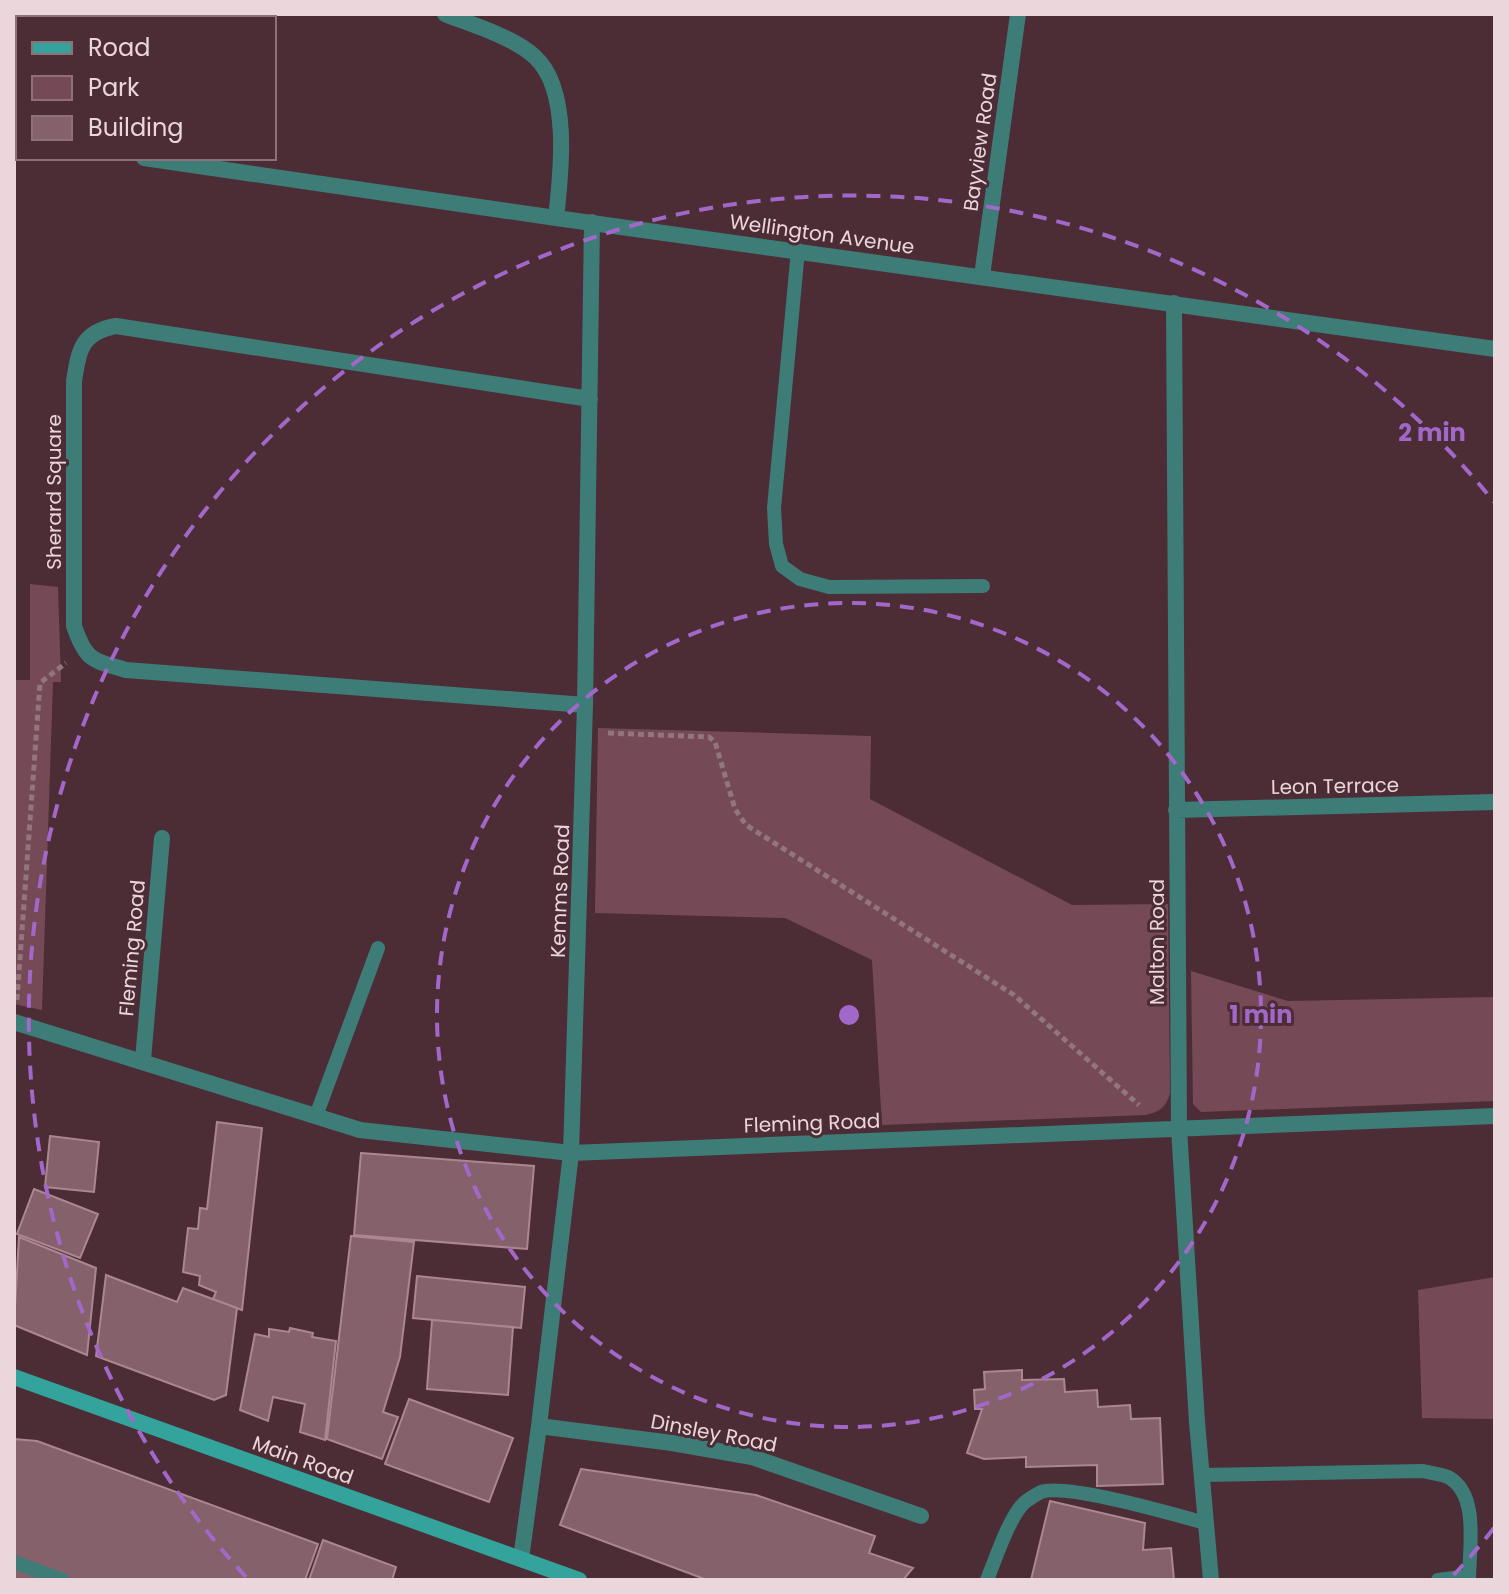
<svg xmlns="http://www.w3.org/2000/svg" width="1509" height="1594" font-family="Poppins,sans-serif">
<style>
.green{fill:#754a56}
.building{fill:#85616b;stroke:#ac8690;stroke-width:2}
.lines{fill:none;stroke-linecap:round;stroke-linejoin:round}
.path{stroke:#91767d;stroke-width:5;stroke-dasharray:6 4;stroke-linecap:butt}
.service{stroke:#3e7c78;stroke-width:14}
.minor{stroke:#3e7c78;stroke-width:16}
.secondary{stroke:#34a39c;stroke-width:16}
.ring{fill:none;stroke:#a268c9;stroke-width:4;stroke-dasharray:14 10}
.labels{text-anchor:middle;stroke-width:6;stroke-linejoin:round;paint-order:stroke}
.street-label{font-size:20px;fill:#ebd6db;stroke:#4c2d36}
.centre{fill:#a268c9;stroke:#4c2d36;stroke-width:4}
.ring-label{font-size:24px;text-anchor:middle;font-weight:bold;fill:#a268c9;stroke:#4c2d36;stroke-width:6;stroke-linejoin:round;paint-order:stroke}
</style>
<rect width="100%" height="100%" fill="#4c2d36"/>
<path class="green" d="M30,584L58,587L61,682H53L42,1010L14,1004V680H30Z
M598,728L871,736L870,799L1072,905L1168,904L1170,1093C1166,1108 1159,1112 1145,1115L882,1125L872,960L785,918L595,913Z
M1191,971L1288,1001L1495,997V1101L1201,1112L1193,1104Z
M1495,1277V1419L1422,1418L1418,1290Z"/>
<path class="building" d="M217,1122L262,1128L242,1310L213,1299L216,1292L199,1285L200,1276L183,1272L188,1228L198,1229L200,1208L207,1209Z
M50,1136L99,1142L94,1192L45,1187Z
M361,1153L534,1166L527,1249L354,1235Z
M34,1189L98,1214L80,1258L17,1234Z
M351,1236L414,1242L400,1357L383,1412L398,1417L382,1459L327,1439Z
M19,1237L96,1268L87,1355L14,1325Z
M106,1275L177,1302L183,1288L237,1308L226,1395L214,1400L96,1356Z
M417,1276L525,1287L521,1328L413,1318Z
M432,1320L513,1327L508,1395L427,1389Z
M290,1328L313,1333L312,1337L336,1341L325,1440L300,1432L305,1404L273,1397L268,1421L240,1410L255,1334L269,1337V1329L289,1332Z
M1022,1370V1380L1064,1379L1065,1392L1097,1390L1098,1407L1130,1405L1131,1419L1160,1418L1163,1484L1097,1486V1465L1026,1467V1457L984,1459L967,1453L982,1409H975L974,1390L985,1389L984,1372Z
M409,1399L513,1438L489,1502L385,1464Z
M14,1439L37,1441L318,1544L305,1580H14Z
M581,1469L756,1495L875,1536L869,1553L913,1568L903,1580H707L560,1525Z
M1050,1501L1145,1523L1143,1550L1171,1548L1174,1580H1031Z
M323,1540L396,1567L392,1580H309Z"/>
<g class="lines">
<path class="path" d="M608,733L709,737L715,742L735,809L746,825L1014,995L1139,1105
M17,1000L40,683L66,663"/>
<path class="service" d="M798,250L774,508L776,544L782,566L800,579L829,587L983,586
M316,1116L378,948
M1203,1475L1423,1471C1430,1473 1441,1474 1448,1477C1480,1494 1469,1550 1469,1580
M14,1562L63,1580
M987,1580C995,1560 1010,1515 1025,1502C1029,1499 1037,1494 1041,1492C1068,1483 1175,1515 1206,1523
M1438,1580L1469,1576"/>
<path class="minor" d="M445,14C472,25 514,37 535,57C571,90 561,174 556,218
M14,140H18
M144,158L556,218L1495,349
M982,276L1018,14
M1174,303L1179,1128L1197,1422L1211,1580
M585,705L126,670C92,660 86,661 74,626V381C79,349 82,332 116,326L590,399
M1176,810L1495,802
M14,1022L360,1130L571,1153L1495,1116
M143,1060L162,838
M539,1426L672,1443L752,1457L921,1516
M521,1559L539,1426L571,1153L585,705L592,222"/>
<path class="secondary" d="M14,1377L579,1580"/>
</g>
<g class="ring">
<circle cx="849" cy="1015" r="412"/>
<path d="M1494 1528A824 824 0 0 1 1452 1577M246 1577A824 824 0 1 1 1494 502"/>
</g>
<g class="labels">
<g class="street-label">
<text transform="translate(980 142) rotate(-82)" y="7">Bayview Road</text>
<text transform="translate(822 234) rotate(8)" y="7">Wellington Avenue</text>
<text transform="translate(54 492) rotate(-90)" y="7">Sherard Square</text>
<text transform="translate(1335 786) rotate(-1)" y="7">Leon Terrace</text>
<text transform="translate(560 891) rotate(-88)" y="7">Kemms Road</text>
<text transform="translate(1157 942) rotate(-90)" y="7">Malton Road</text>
<text transform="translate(132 948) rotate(-85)" y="7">Fleming Road</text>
<text transform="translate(812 1123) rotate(-2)" y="7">Fleming Road</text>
<text transform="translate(714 1433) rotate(11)" y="7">Dinsley Road</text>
<text transform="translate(303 1460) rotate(20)" y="7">Main Road</text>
</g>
</g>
<circle cx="849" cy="1015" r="12" class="centre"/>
<g class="ring-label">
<text x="1432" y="441">2 min</text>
<text x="1261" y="1023">1 min</text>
</g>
<rect width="1509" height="1594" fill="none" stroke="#ebd6db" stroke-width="32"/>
<rect x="16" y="16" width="260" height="144" fill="#4c2d36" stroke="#8c7178" stroke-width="2"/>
<rect x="32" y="42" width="40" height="12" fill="#34a39c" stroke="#8c7178" stroke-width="2"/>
<text x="88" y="56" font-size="24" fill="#ebd6db">Road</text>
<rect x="32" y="76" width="40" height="24" fill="#754a56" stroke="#8c7178" stroke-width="2"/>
<text x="88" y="96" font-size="24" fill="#ebd6db">Park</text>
<rect x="32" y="116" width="40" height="24" fill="#85616b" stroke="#8c7178" stroke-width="2"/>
<text x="88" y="136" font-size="24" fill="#ebd6db">Building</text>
</svg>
